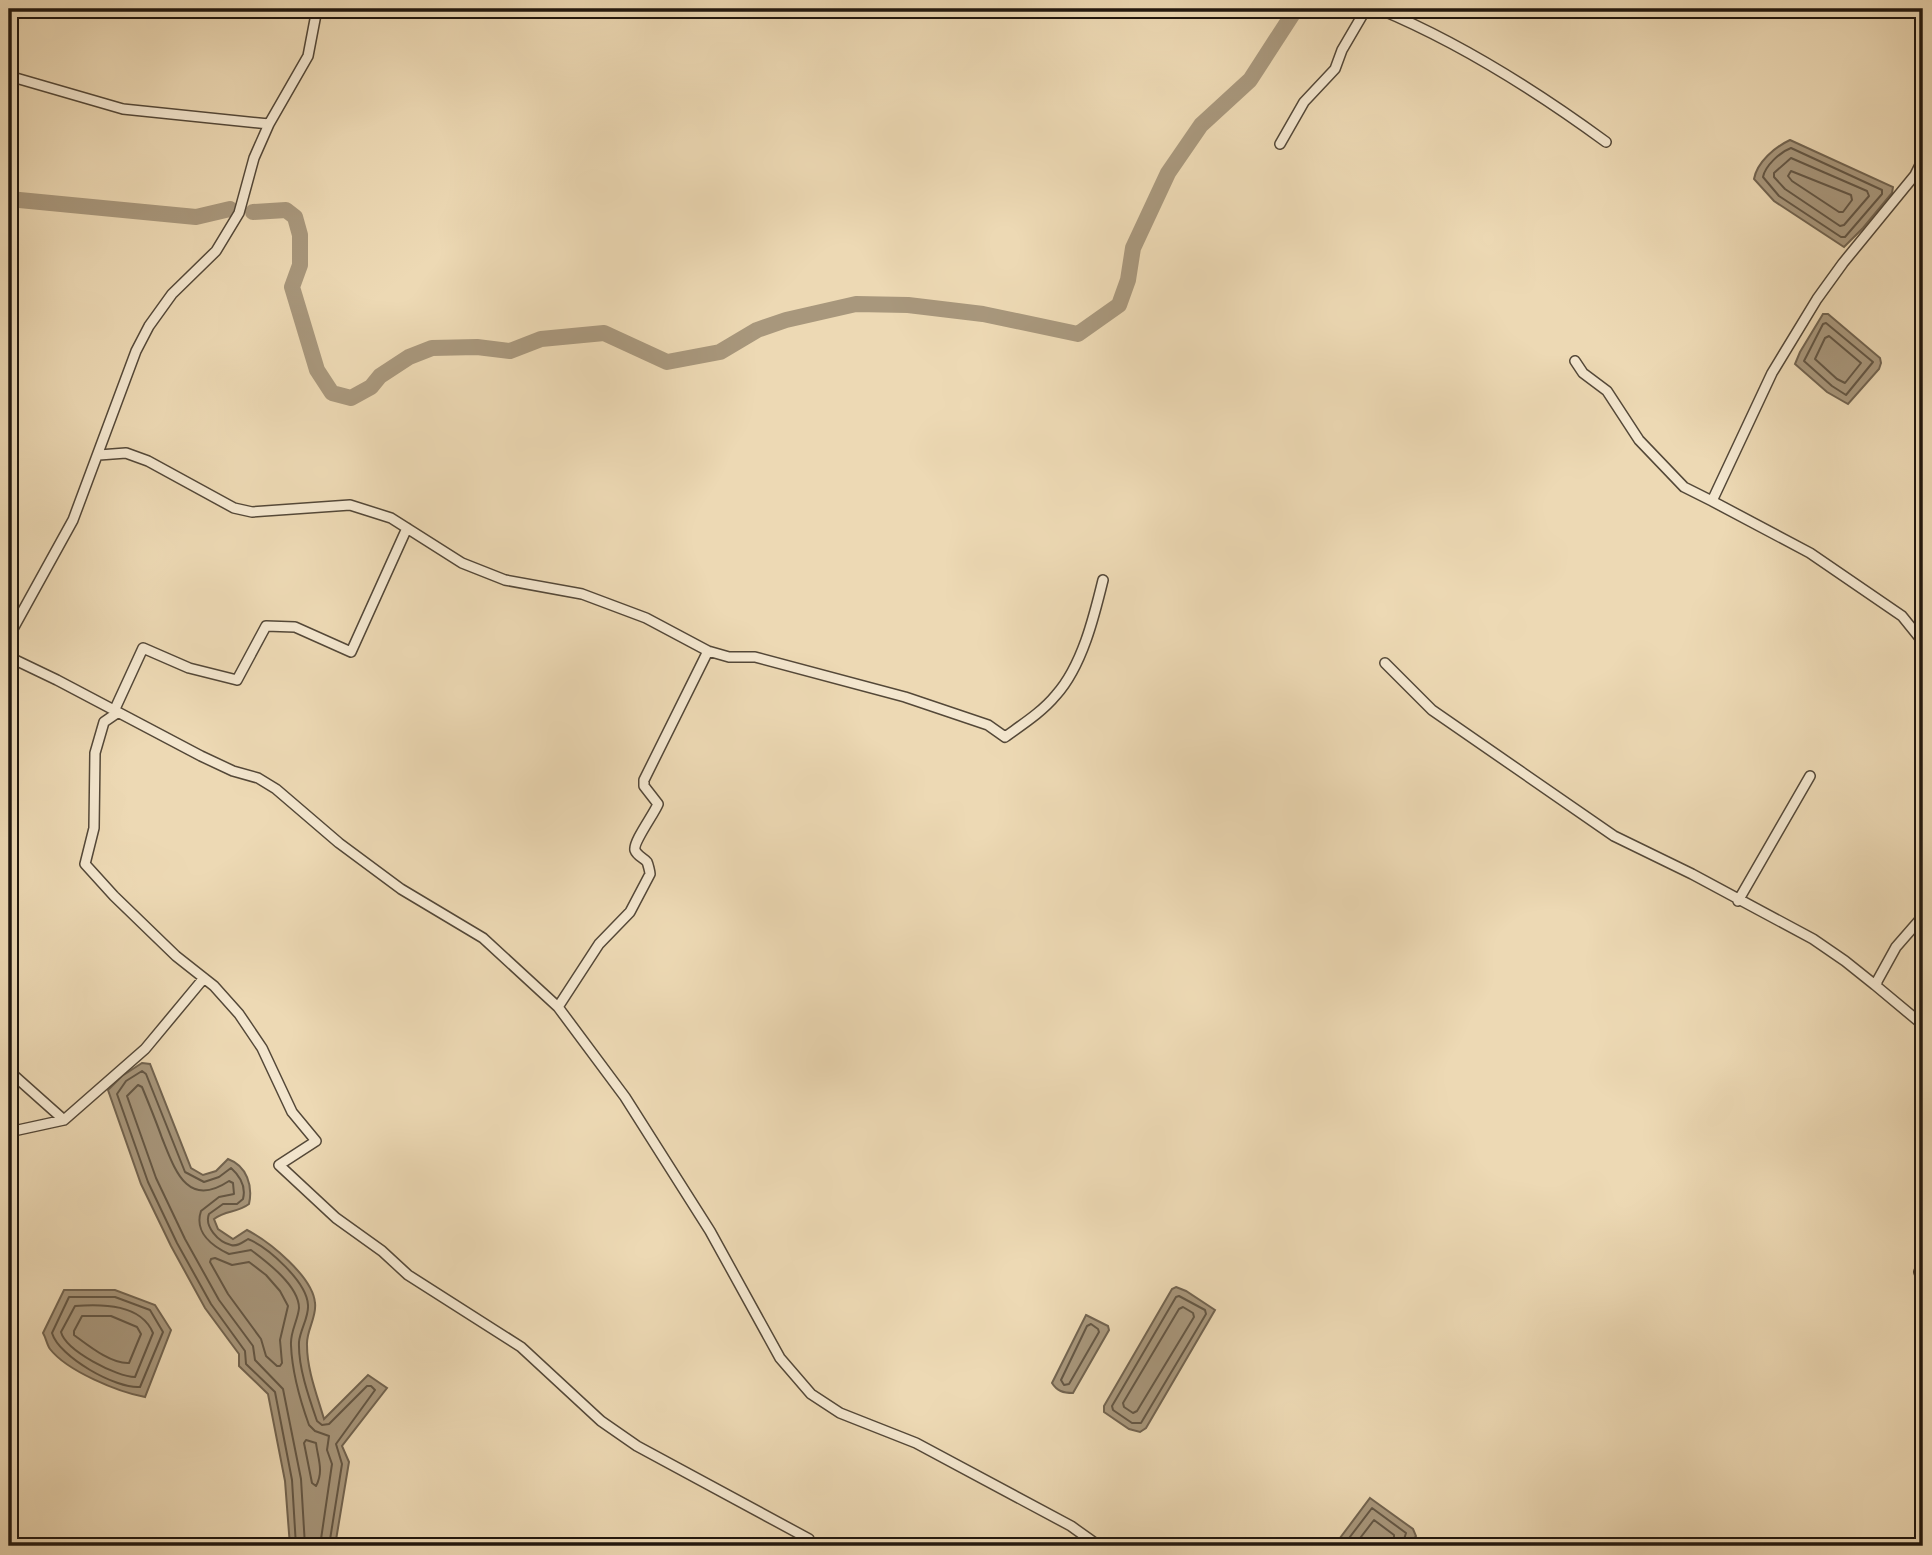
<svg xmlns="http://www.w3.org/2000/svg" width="1932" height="1555" font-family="'IM FELL Double Pica',serif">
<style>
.water{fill:#a8977c;stroke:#726450;stroke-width:2}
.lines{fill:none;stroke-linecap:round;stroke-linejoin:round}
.shore{stroke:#645745;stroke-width:2}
.river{stroke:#a8977c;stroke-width:16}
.minor-casing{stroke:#544838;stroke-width:12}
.minor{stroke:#f3e6ce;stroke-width:9}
</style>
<rect width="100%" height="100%" fill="#edd9b4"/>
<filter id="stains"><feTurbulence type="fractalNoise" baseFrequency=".00286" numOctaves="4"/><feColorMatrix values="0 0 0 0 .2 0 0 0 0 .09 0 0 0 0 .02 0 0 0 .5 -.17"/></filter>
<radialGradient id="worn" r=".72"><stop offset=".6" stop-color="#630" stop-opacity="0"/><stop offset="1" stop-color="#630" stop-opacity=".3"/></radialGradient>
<path class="water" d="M1790,140L1893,187L1892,193L1863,228L1844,247L1774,201L1754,179C1757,162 1775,147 1790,140Z
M1823,314H1828L1880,358L1881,363L1879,369L1848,404L1827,392L1795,364L1800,352Z
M142,1063L150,1064L191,1168L203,1175L216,1171L228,1159C247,1166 253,1186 249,1204C237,1213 226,1210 214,1219L218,1229L233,1239L247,1230C270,1242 313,1277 315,1303C317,1317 306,1331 307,1345C307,1370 317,1395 324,1419L368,1375L387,1388L342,1446L349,1462L335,1546H290L285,1481L268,1394L239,1366V1354L205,1308L171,1246L141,1184L108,1090L122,1076Z
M1176,1287L1186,1291L1215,1310L1146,1428L1140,1432L1129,1429L1104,1412V1406L1172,1289Z
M64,1290H115L155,1305L171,1330L145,1397C118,1392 67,1371 50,1349C47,1345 46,1338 43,1333Z
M1086,1315L1108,1326L1109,1330L1073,1393C1063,1393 1057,1391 1052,1383Z
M1370,1498L1413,1529L1416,1536L1408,1546H1334Z"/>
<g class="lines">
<path class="shore" d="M1791,148L1882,190V194L1845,237H1841L1779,196L1763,177C1765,166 1780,152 1791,148Z
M1791,158L1867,191L1869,196L1844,225L1840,226L1785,189L1774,177V173Z
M1791,171L1851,195L1852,200L1843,212H1839L1792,181L1788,176Z
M1826,323L1873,362L1846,395L1832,386L1804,361L1823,324Z
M1829,336L1861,363L1845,383L1837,379L1815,359L1825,338Z
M215,1258L232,1265L249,1262L266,1275L280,1291L288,1306L280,1340L282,1363L280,1366H277L266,1356L261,1339L228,1294L210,1262L211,1259Z
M1179,1296L1205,1310L1206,1314L1141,1423H1132L1113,1410L1112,1406L1176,1297Z
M69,1297H115L150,1310L163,1332L140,1387C116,1389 59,1357 52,1333Z
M75,1306C103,1304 141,1304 153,1333L135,1377C117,1377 66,1351 61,1332Z
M1183,1307L1193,1313L1194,1317L1137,1411L1133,1413L1124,1407L1123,1403L1179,1309Z
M82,1316H111L137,1327L141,1334L129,1363C111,1364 89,1346 74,1335V1331Z
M1091,1324L1098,1329L1099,1332L1069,1384L1064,1385L1061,1380L1087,1326Z
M306,1440L316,1443C318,1459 324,1471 316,1486L312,1483L304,1443Z
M296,1546L292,1480L275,1392L246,1364L245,1351L211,1304L177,1243L148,1182L117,1094L126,1081L142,1071L146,1074L185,1172L204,1182L219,1177L231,1168C240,1176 246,1187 243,1199L237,1204H223L209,1214C204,1226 218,1242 231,1245C237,1247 243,1242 248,1239C268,1247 307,1282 308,1305C309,1317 300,1330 299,1342C298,1367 309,1398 317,1421L322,1425L329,1424L367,1386H371L375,1390L336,1444L342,1464L329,1546
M305,1546L301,1479L283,1389L255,1360L253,1346L219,1300L185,1239L156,1178L127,1096L138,1085L142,1087C149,1104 156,1121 162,1138C175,1170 187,1209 229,1181L233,1183L234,1194L219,1197L201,1211C194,1232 212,1246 229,1254L251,1250C267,1262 299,1286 299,1308C298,1320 290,1332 291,1345C292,1372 300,1400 309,1425L315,1431L329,1436L327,1450L332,1464L320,1546
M1343,1546L1372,1508L1406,1533L1402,1546
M1354,1546L1374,1520L1394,1535V1546"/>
<path class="river" d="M9,199L196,217L230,209
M253,212L286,210L295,217L300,235V265L292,287L317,370L332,393L351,398L371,387L380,376L409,357L432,348L477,347L510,351L541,339L604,333L667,362L720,352L757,330L786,320L856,304L908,305L983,314L1078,334L1119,305L1128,280L1133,248L1168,173L1201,125L1250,80L1296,9"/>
<defs>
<path id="minor" d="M1379,9C1461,43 1535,90 1606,142
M9,76L123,109L269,124
M1280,144L1304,102L1335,69L1342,50L1366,9
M1575,361L1583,373L1607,391L1639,440L1684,487L1712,501L1772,373L1817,299L1843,263L1915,175L1923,159
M99,455L126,453L148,461L234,508L252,512L350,505L391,518L462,563L505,580L582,594L646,618L708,651L729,657H755L905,697L988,725L1005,737C1023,724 1042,712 1056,695C1082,666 1094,617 1103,580
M1712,501L1810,553L1902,616L1923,642
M9,636L73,520L136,351L149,326L172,294L216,251L239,213L254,158L269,124L308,56L317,9
M9,657L57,680L201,756L233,771L258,778L276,789L339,843L401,889L483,938L558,1007L625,1097L710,1231L780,1358L811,1394L840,1413L916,1443L1071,1526L1099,1546
M1385,663L1432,710L1614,836L1692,874L1813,939L1845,961L1875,985L1896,947L1923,916
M114,711L143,648L189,668L237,680L266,626L295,627L351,652L407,528
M117,713L104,722L95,753L94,828L85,864L114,896L176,956L214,986L239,1014L262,1048L292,1112L316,1141L279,1165L336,1218L382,1251L408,1275L521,1347L601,1421L637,1446L809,1539
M1738,901L1810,776
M1877,983L1875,985L1923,1025
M558,1007L599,944L630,912L650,874C650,872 648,864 647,862C644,858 637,856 635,850C633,842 654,814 658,804L644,786V780L708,651
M9,1071L64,1120
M9,1132L64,1120L145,1049L204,978
M1923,1263L1919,1272L1923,1283"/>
</defs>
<use href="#minor" class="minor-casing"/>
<use href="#minor" class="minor"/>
</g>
<rect width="1932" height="1555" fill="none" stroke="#edd9b4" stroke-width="35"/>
<rect x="10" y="10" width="1911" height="1534" fill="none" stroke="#21170e" stroke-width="3.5"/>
<rect x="18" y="18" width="1897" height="1520" fill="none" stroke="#21170e" stroke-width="2"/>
<rect width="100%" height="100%" filter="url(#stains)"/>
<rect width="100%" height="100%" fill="url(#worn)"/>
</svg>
